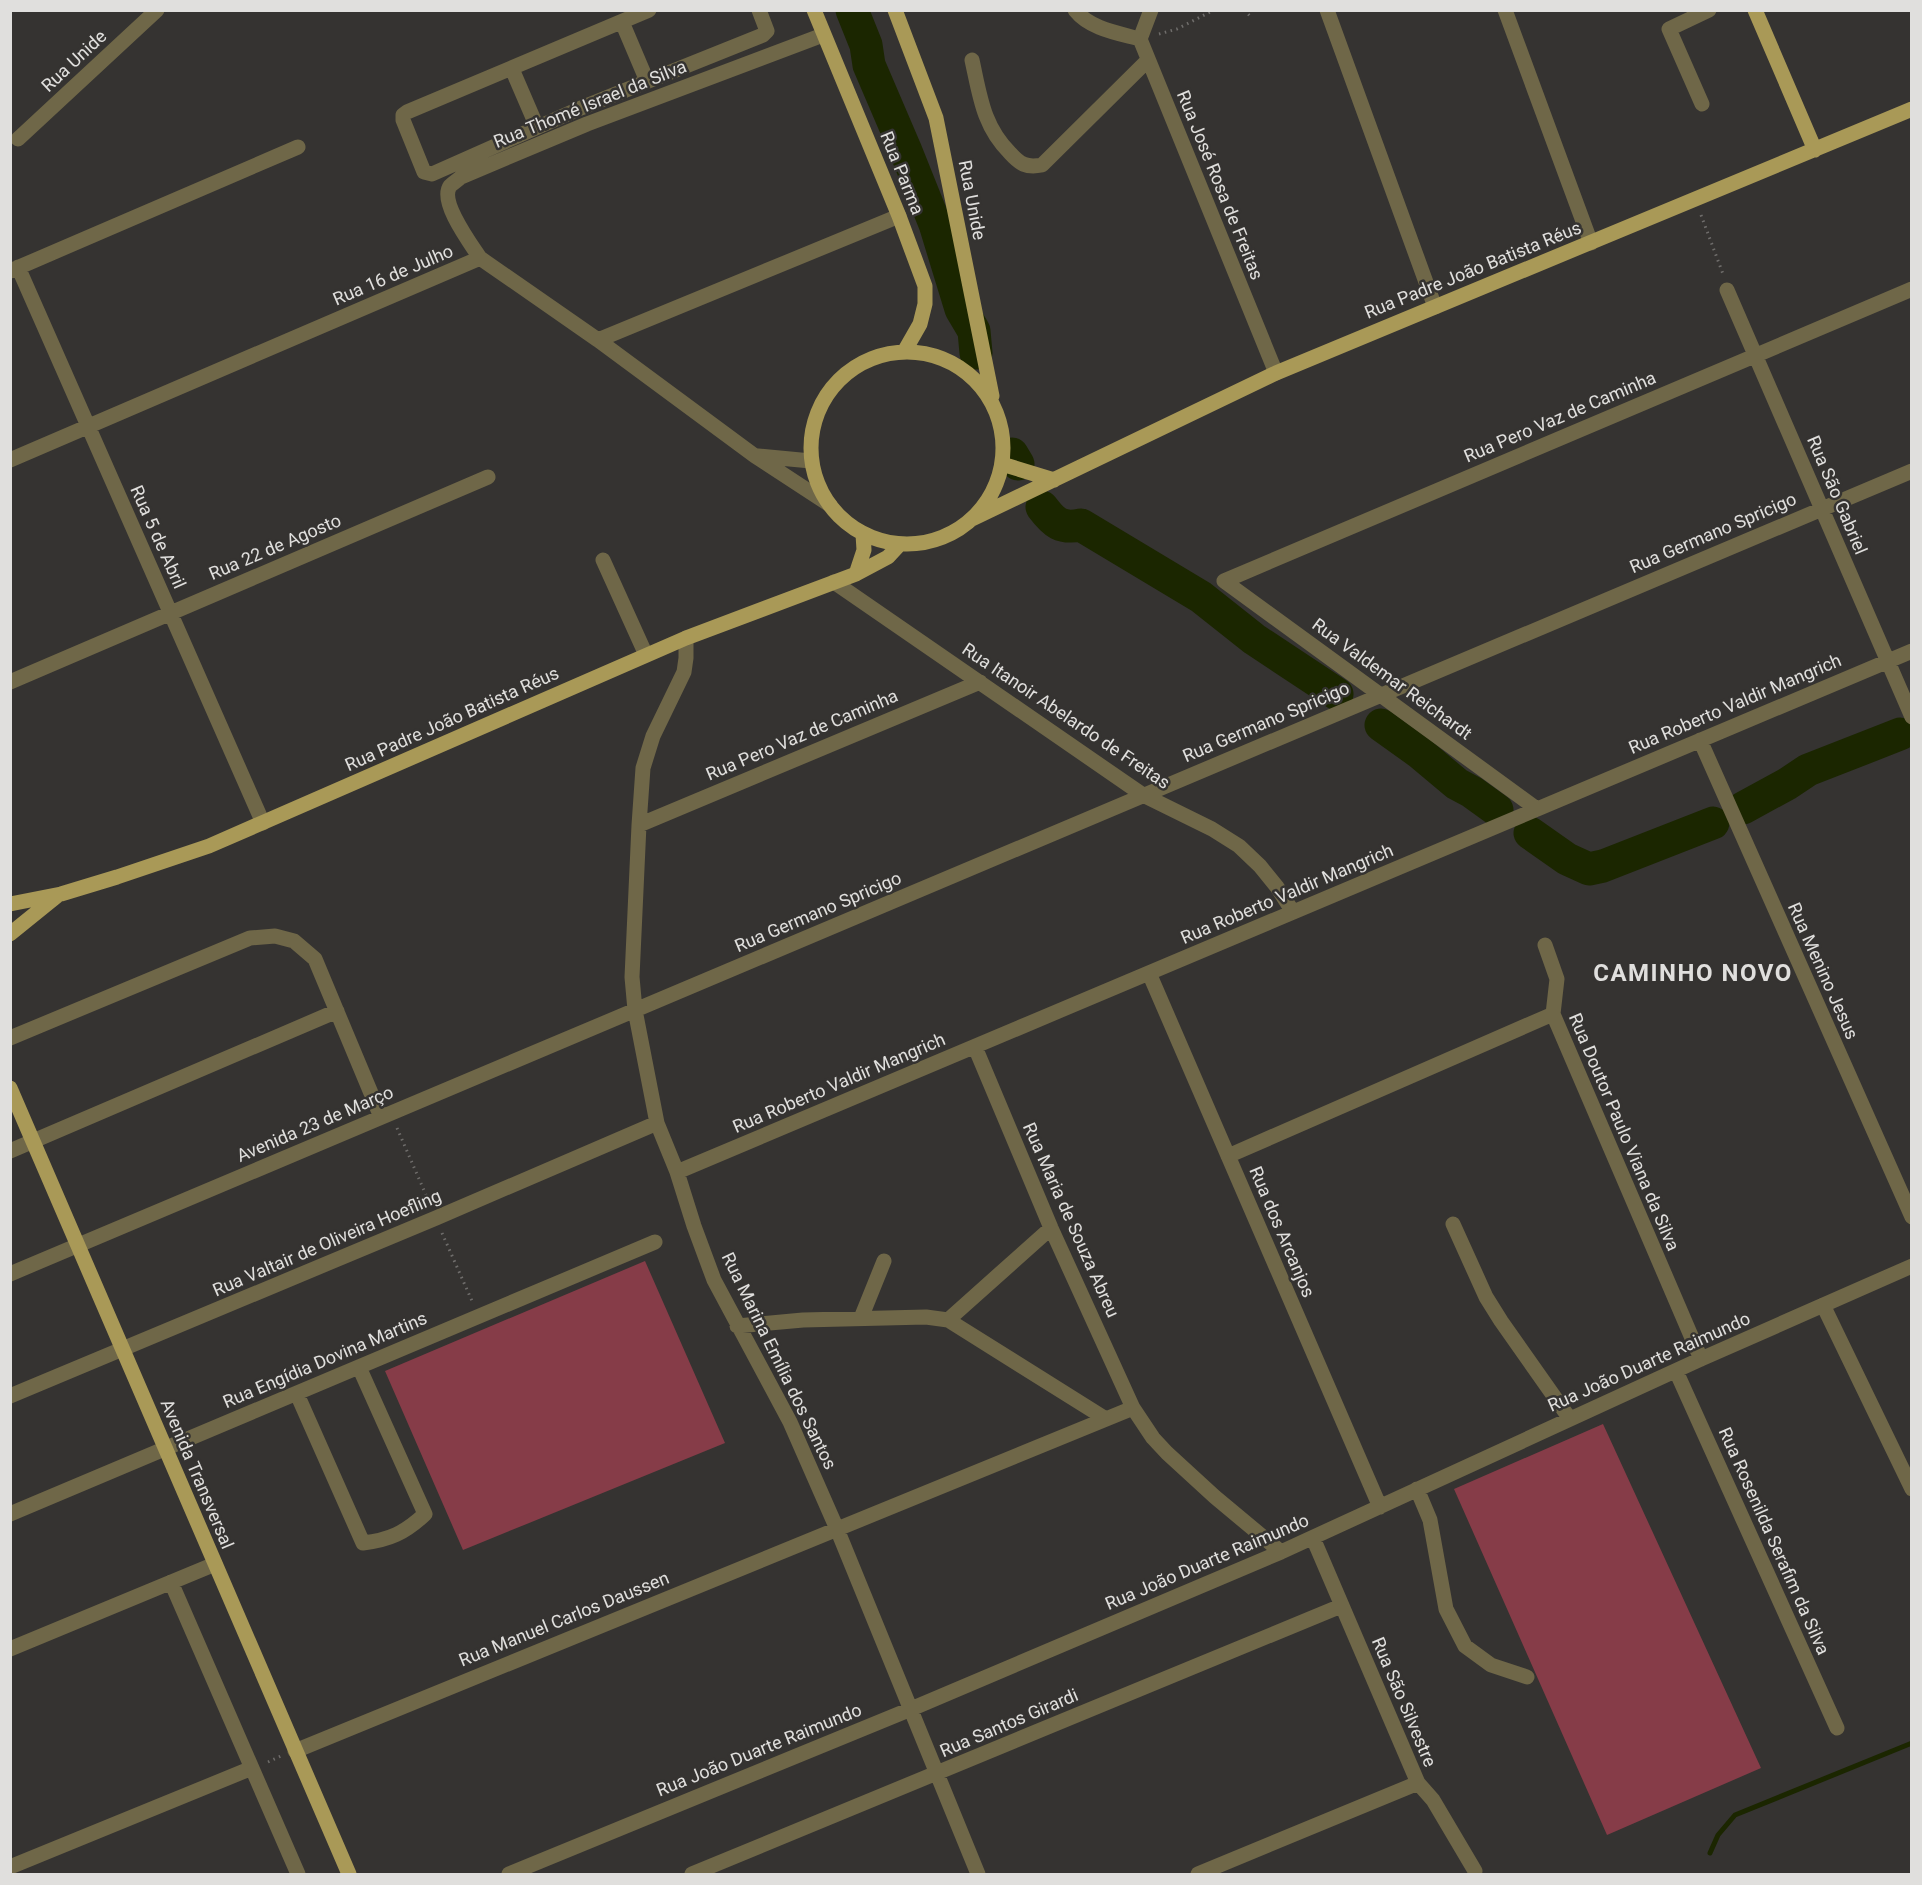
<svg xmlns="http://www.w3.org/2000/svg" width="1922" height="1885" font-family="Roboto,sans-serif">
<style>
.grass{fill:#863c48}
.lines{fill:none;stroke-linecap:round;stroke-linejoin:round}
.stream{stroke:#1b2600;stroke-width:5}
.river{stroke:#1b2600;stroke-width:33}
.path{stroke:#6f6d6b;stroke-width:3;stroke-dasharray:1.5 4.5;stroke-linecap:butt}
.minor{stroke:#6f6748;stroke-width:15}
.major{stroke:#a99957;stroke-width:15}
.labels{text-anchor:middle;stroke-width:5;stroke-linejoin:round;paint-order:stroke}
.street-label{font-size:18px;fill:#e0dfdd;stroke:#353331}
.district-label{font-size:24px;font-weight:bold;letter-spacing:1.5px;fill:#e0dfdd;stroke:#353331}
</style>
<rect width="100%" height="100%" fill="#353331"/>
<path class="grass" d="M645,1261L725,1443L463,1550L385,1371Z
M1603,1424L1761,1768L1607,1835L1454,1489Z"/>
<g class="lines">
<path class="stream" d="M1710,1853L1718,1835L1735,1815L1912,1743"/>
<path class="river" d="M852,10L866,45L869,65L905,149L935,224L961,309L974,331L976,353
M1012,454L1018,464
M1042,507C1054,523 1061,529 1081,525L1201,597L1254,639L1337,694
M1381,725L1420,753L1457,784L1472,792L1497,810
M1743,808L1787,784L1808,770L1900,734
M1530,833L1567,859L1589,869L1603,866L1713,823"/>
<path class="path" d="M1244,10L1250,16
M1159,34L1177,29L1214,10
M1701,215L1723,274
M397,1128L429,1202
M442,1233L472,1301
M268,1762L281,1756"/>
<path class="minor" d="M649,10L407,112L403,115V120L424,172L432,174L581,108L763,35L767,31L759,10
M1075,10C1090,29 1118,33 1140,39
M1151,10L1140,39L1276,373
M1327,10L1435,307
M1505,10L1591,243
M622,22L647,81
M972,60C980,96 983,126 1010,153C1020,164 1026,168 1042,165L1148,60
M512,69L537,127
M1702,104L1669,29L1709,10
M18,139L157,10
M480,258C471,244 439,202 450,186C453,183 458,180 461,177L587,124L823,35
M18,267L263,823
M10,271L298,147
M1727,290L1912,717
M598,340L899,216
M758,456L811,461
M10,460L480,258L598,340L755,456L830,505
M603,560L646,655
M1224,581L1912,289
M1224,581L1537,809
M834,582L1143,795L1212,829L1239,846L1260,866L1277,887L1293,912
M686,638V658L684,672L653,736L643,768L639,825L632,977L635,1010L657,1123L677,1172L694,1226L714,1280L790,1422L837,1529L978,1874
M10,682L488,477
M1700,740L1912,1217
M639,825L980,682
M1545,945L1557,979L1553,1014
M1149,973L1380,1507
M10,1038L250,938L275,936L294,941L315,959L381,1117
M975,1047L1051,1228L1133,1408L1153,1438L1167,1453L1215,1497L1281,1552
M10,1151L337,1011
M1228,1156L1553,1014L1701,1359
M677,1172L1912,651
M1453,1224L1486,1297L1501,1321L1570,1419
M10,1274L1912,471
M1823,1305L1912,1489
M861,1318L884,1261
M948,1320L1051,1228
M737,1326L803,1320L926,1317L948,1320L1106,1419
M1676,1371L1837,1728
M297,1394L363,1543C389,1540 405,1533 425,1514L359,1367
M10,1396L436,1218L657,1123
M1417,1489L1430,1520L1446,1609L1465,1646L1491,1665L1527,1677
M10,1514L655,1242
M1313,1538L1418,1783L1433,1800L1475,1871
M171,1582L298,1874
M10,1649L215,1564
M295,1751L1133,1408
M10,1867L252,1768
M509,1874L911,1709L1281,1552L1701,1359L1912,1266
M692,1874L1341,1606
M1198,1874L1418,1783"/>
<path class="major" d="M814,10L899,216L925,286V304L920,324L904,352
M895,10L936,118L992,396
M1755,10L1815,150
M811 448a96 96 0 1 1 192 0a96 96 0 1 1-192 0Z
M1002,464L1054,480
M972,519L1276,373L1912,109
M856,574L864,550L863,534
M10,904L61,894L117,877L209,846L686,638L856,574L888,557L900,544
M10,934L57,896
M10,1088L349,1874"/>
</g>
<g class="labels">
<g class="street-label">
<text transform="translate(74 61) rotate(-43)" y="6">Rua Unide</text>
<text transform="translate(590 104) rotate(-22)" y="6">Rua Thomé Israel da Silva</text>
<text transform="translate(902 173) rotate(68)" y="6">Rua Parma</text>
<text transform="translate(1220 185) rotate(68)" y="6">Rua José Rosa de Freitas</text>
<text transform="translate(972 200) rotate(79)" y="6">Rua Unide</text>
<text transform="translate(1473 270) rotate(-22)" y="6">Rua Padre João Batista Réus</text>
<text transform="translate(393 275) rotate(-23)" y="6">Rua 16 de Julho</text>
<text transform="translate(1560 417) rotate(-23)" y="6">Rua Pero Vaz de Caminha</text>
<text transform="translate(1837 495) rotate(67)" y="6">Rua São Gabriel</text>
<text transform="translate(1713 533) rotate(-23)" y="6">Rua Germano Spricigo</text>
<text transform="translate(158 537) rotate(66)" y="6">Rua 5 de Abril</text>
<text transform="translate(275 547) rotate(-23)" y="6">Rua 22 de Agosto</text>
<text transform="translate(1392 679) rotate(36)" y="6">Rua Valdemar Reichardt</text>
<text transform="translate(1735 704) rotate(-23)" y="6">Rua Roberto Valdir Mangrich</text>
<text transform="translate(1066 716) rotate(34)" y="6">Rua Itanoir Abelardo de Freitas</text>
<text transform="translate(452 719) rotate(-24)" y="6">Rua Padre João Batista Réus</text>
<text transform="translate(1266 722) rotate(-23)" y="6">Rua Germano Spricigo</text>
<text transform="translate(802 735) rotate(-23)" y="6">Rua Pero Vaz de Caminha</text>
<text transform="translate(1287 894) rotate(-23)" y="6">Rua Roberto Valdir Mangrich</text>
<text transform="translate(818 912) rotate(-23)" y="6">Rua Germano Spricigo</text>
<text transform="translate(1823 971) rotate(66)" y="6">Rua Menino Jesus</text>
<text transform="translate(839 1083) rotate(-23)" y="6">Rua Roberto Valdir Mangrich</text>
<text transform="translate(315 1124) rotate(-23)" y="6">Avenida 23 de Março</text>
<text transform="translate(1624 1132) rotate(67)" y="6">Rua Doutor Paulo Viana da Silva</text>
<text transform="translate(1071 1220) rotate(66)" y="6">Rua Maria de Souza Abreu</text>
<text transform="translate(1282 1232) rotate(67)" y="6">Rua dos Arcanjos</text>
<text transform="translate(327 1243) rotate(-23)" y="6">Rua Valtair de Oliveira Hoefling</text>
<text transform="translate(325 1360) rotate(-23)" y="6">Rua Engídia Dovina Martins</text>
<text transform="translate(779 1361) rotate(64)" y="6">Rua Marina Emília dos Santos</text>
<text transform="translate(1649 1362) rotate(-24)" y="6">Rua João Duarte Raimundo</text>
<text transform="translate(197 1474) rotate(67)" y="6">Avenida Transversal</text>
<text transform="translate(1774 1541) rotate(66)" y="6">Rua Rosenilda Serafim da Silva</text>
<text transform="translate(1207 1562) rotate(-23)" y="6">Rua João Duarte Raimundo</text>
<text transform="translate(564 1619) rotate(-22)" y="6">Rua Manuel Carlos Daussen</text>
<text transform="translate(1404 1702) rotate(67)" y="6">Rua São Silvestre</text>
<text transform="translate(1009 1723) rotate(-23)" y="6">Rua Santos Girardi</text>
<text transform="translate(759 1750) rotate(-22)" y="6">Rua João Duarte Raimundo</text>
</g>
<g class="district-label">
<text x="1693" y="981">CAMINHO NOVO</text>
</g>
</g>
<rect width="1922" height="1885" fill="none" stroke="#e0dfdd" stroke-width="24"/>
</svg>
